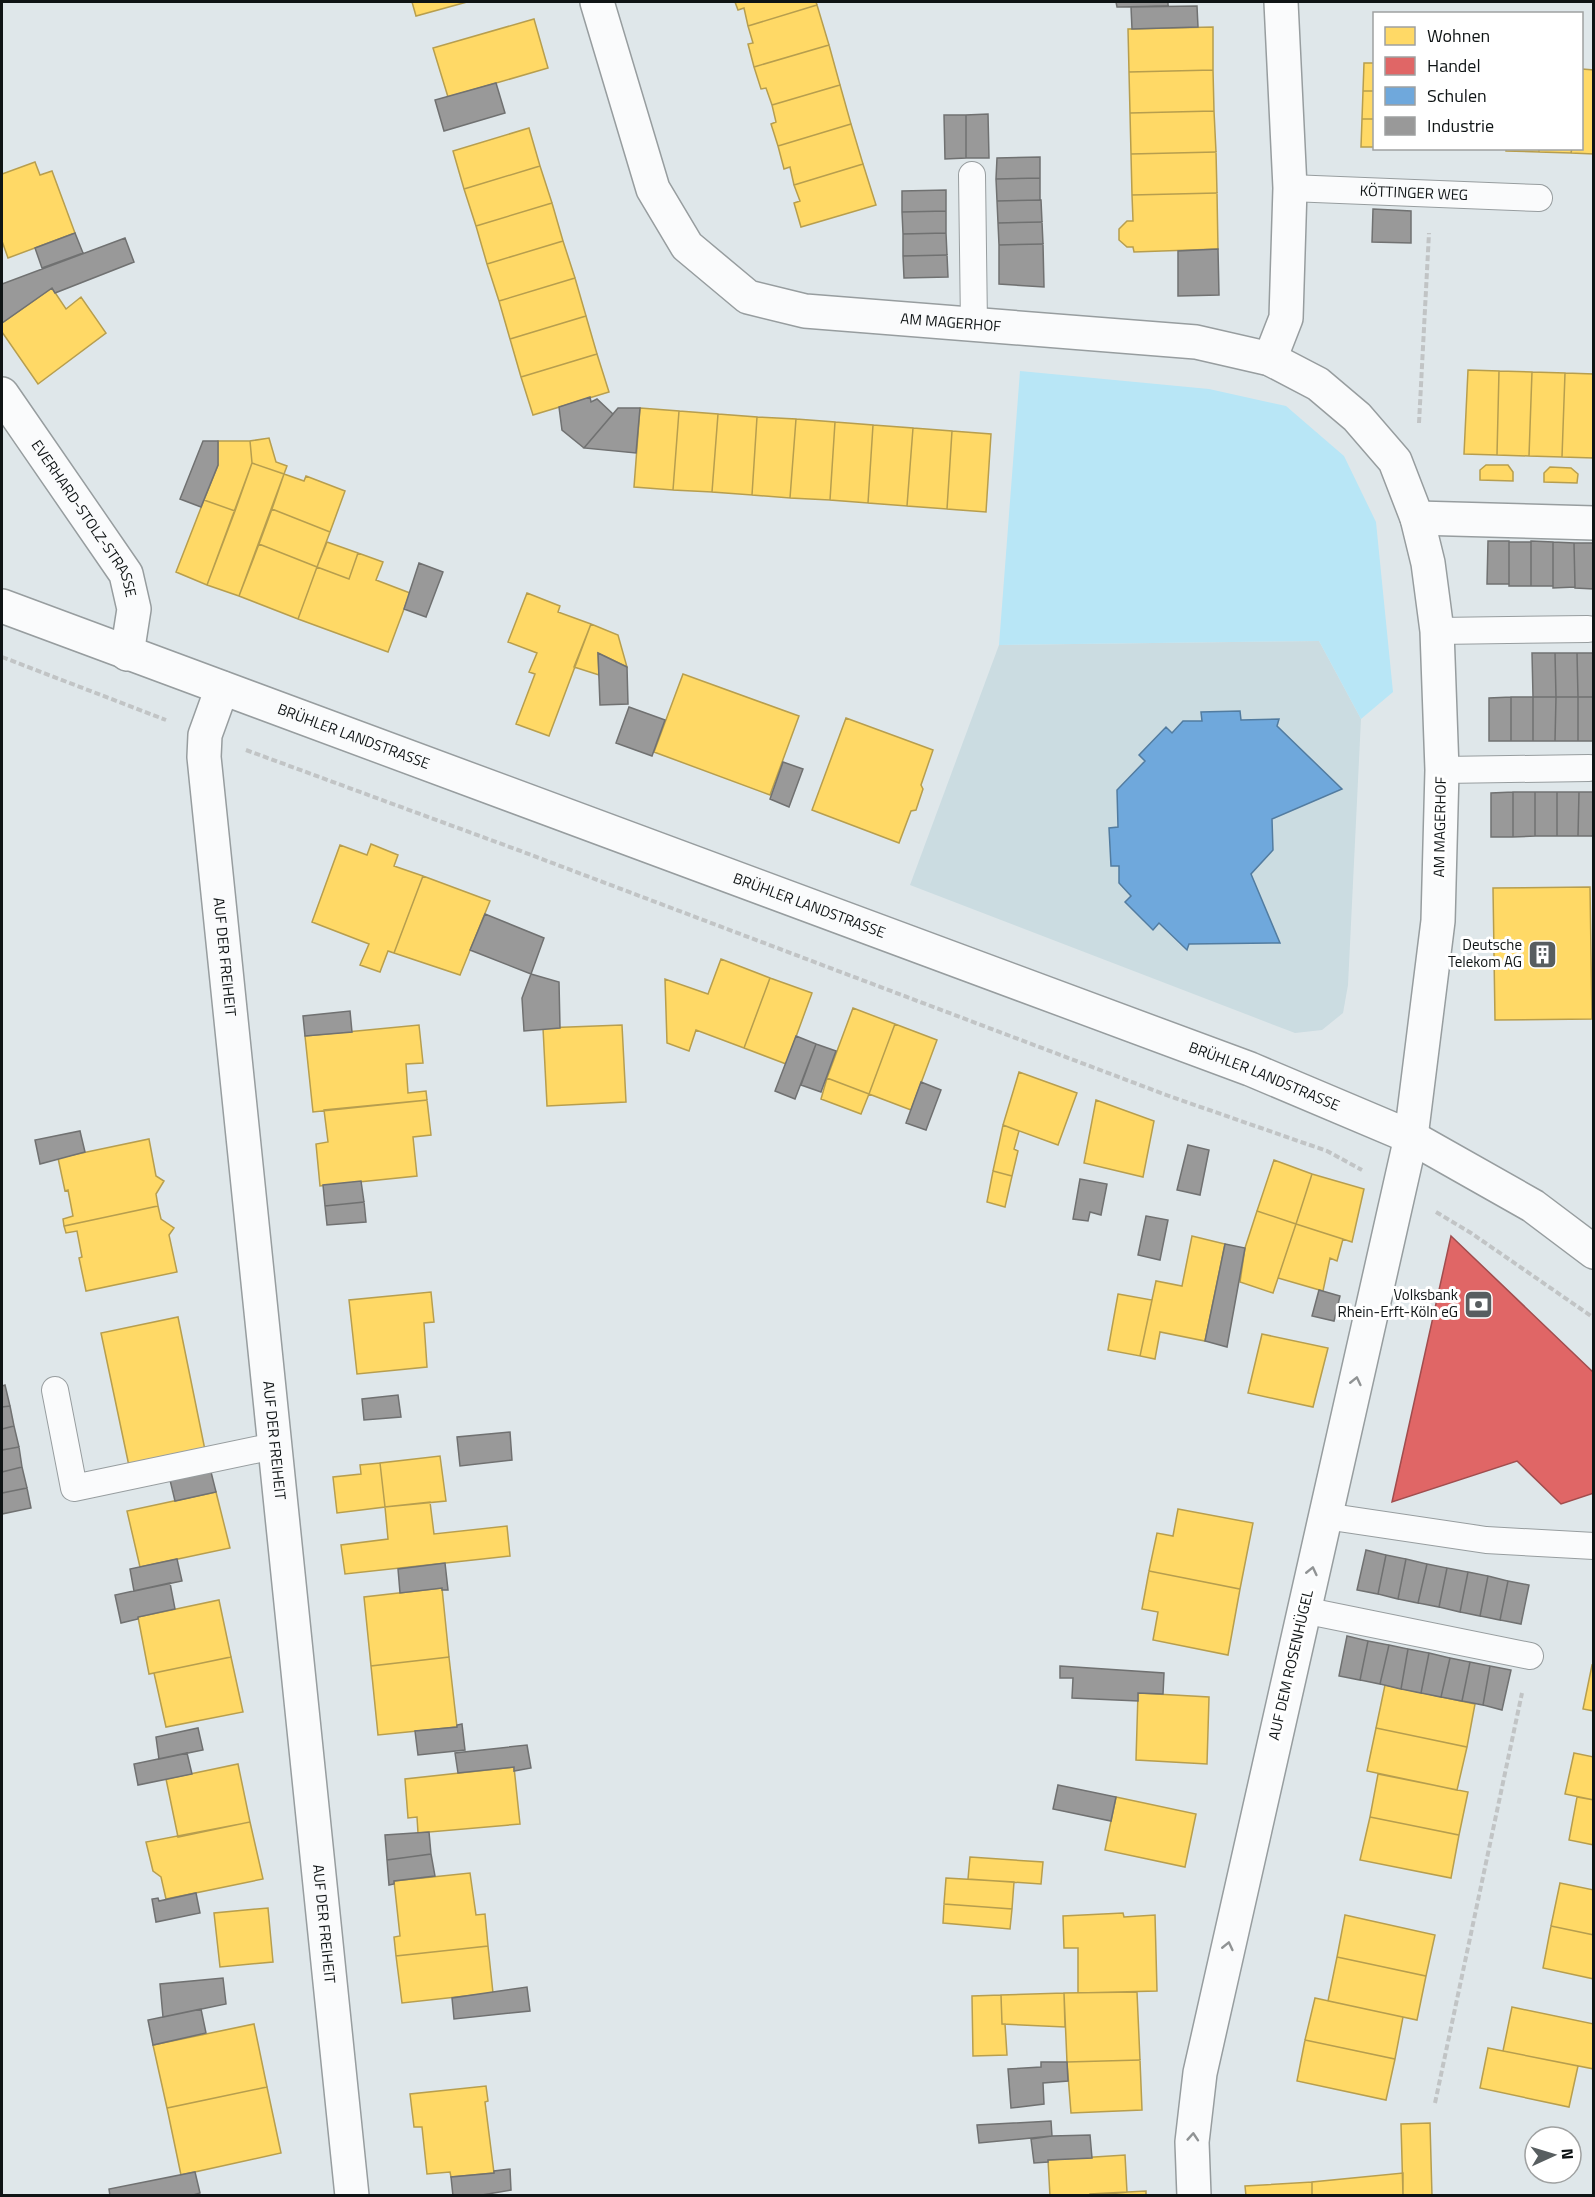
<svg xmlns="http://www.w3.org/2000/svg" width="1595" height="2197" font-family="'Titillium Web',sans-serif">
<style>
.built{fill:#cbdce1}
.green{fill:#b8e6f6}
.homes{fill:#ffd966;stroke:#b79e4e;stroke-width:1.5}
.shops{fill:#e06666;stroke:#a14d4e;stroke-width:1.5}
.schools{fill:#6fa8dc;stroke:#527ca0;stroke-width:1.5}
.industry{fill:#999;stroke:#707171;stroke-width:1.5}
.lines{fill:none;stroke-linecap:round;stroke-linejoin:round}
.lane-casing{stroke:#979d9f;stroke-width:28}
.street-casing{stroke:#979d9f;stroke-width:36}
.secondary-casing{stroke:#979d9f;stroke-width:36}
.path{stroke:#c1c4c5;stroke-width:4;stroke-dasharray:6 3;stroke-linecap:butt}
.lane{stroke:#fafbfc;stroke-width:26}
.street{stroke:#fafbfc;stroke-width:33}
.secondary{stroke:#fafbfc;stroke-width:33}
.oneway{stroke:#909394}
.labels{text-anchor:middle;stroke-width:6;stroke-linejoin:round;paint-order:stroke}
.street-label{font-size:15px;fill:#0f1415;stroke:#fff}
.poi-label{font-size:15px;fill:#0f1415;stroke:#fff;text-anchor:end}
</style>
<rect width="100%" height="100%" fill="#dfe7ea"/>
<path class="built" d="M1319,641L1361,719L1348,985L1343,1013L1322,1030L1295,1033L910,885L999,645Z"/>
<path class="green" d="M1020,371L1209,389L1286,406L1344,456L1376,522L1393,692L1361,719L1319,641L999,645Z"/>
<path class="homes" d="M412,2H467L416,16Z
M735,2H816L817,5L748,26L744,8L738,10Z
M817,5L829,45L754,67L748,44L753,43L748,26Z
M534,19L548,68L448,97L433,48Z
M1213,27V70L1129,72L1128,29Z
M829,45L840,85L772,105L766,88L761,89L754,67Z
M1364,63H1374V91H1363Z
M1582,69L1594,70V154L1571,153L1572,148H1582Z
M1213,70L1214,111L1130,113L1129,72Z
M840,85L851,124L778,146L771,124L776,122L772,105Z
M1363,91H1374V119H1362Z
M1214,111L1216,152L1131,154L1130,113Z
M1362,119H1374V147H1361Z
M851,124L863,164L794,185L790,167L784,169L778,146Z
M529,128L540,166L464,189L453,151Z
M1506,148H1539V152L1506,151Z
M1539,148H1572L1571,153L1539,152Z
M1216,152L1217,193L1132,195L1131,154Z
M35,162L40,175L52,171L75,233L8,258L2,241V174Z
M863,164L876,205L801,227L794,203L800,201L794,185Z
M540,166L552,203L476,226L464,189Z
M1217,193L1218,249L1134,252L1133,247H1127L1119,240V229L1127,221H1133L1132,195Z
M552,203L563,241L487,264L476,226Z
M563,241L575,278L499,301L487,264Z
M575,278L586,316L510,339L499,301Z
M52,288L66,309L81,297L106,333L38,384L2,332V323Z
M586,316L597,354L521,377L510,339Z
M597,354L609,392L533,415L521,377Z
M1468,370L1499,371L1497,455L1464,454Z
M1499,371L1532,372L1529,456L1497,455Z
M1532,372L1565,373L1562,457L1529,456Z
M1565,373L1594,374V458L1562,457Z
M640,408L679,411L673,490L634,487Z
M679,411L718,414L712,492L673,490Z
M718,414L757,417L752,495L712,492Z
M757,417L796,419L790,498L752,495Z
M796,419L835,422L830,500L790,498Z
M835,422L873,425L868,503L830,500Z
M873,425L913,428L907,506L868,503Z
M913,428L952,431L947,509L907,506Z
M952,431L991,434L986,512L947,509Z
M269,438L276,462L287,466L284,474L252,463L250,441Z
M218,441H250L252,463L235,511L204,500L218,465Z
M252,463L284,474L239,596L207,585Z
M1486,465H1508L1513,472V481L1480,480V470Z
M1550,467L1571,468L1578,474L1577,483L1544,482V473Z
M284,474L304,481L306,476L345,491L330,532L272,509Z
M204,500L235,511L207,585L176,572Z
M272,509L330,532L317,567L259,544Z
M327,542L358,553L349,579L317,567Z
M259,544L317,567L298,619L239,596Z
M358,553L383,562L376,580L410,593L388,652L298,619L317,567L349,579Z
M527,593L560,606L558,612L591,624L549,736L516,724L535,674L529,672L537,653L508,642Z
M591,624L618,635L627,667L598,653L599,675L574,667Z
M683,674L799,716L770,795L654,752Z
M846,718L933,750L921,785L923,789L916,810L911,811L899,843L812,810Z
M371,844L398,855L394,866L423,876L394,953L388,951L380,972L360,965L369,944L312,922L340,845L367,855Z
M423,876L490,901L460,975L394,953Z
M1590,887L1592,1019L1495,1020L1493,888Z
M721,959L770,978L744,1048L696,1030L689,1051L667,1043L665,979L708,994Z
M770,978L812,993L786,1064L744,1048Z
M853,1008L895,1024L869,1094L827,1078Z
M895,1024L937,1040L911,1110L869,1094Z
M419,1025L423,1063L406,1064L408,1093L426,1091L427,1100L313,1112L305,1036Z
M622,1025L626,1102L547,1106L543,1028Z
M1019,1072L1077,1093L1058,1145L1003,1125Z
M827,1078L869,1094L861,1114L821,1099Z
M427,1100L431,1135L413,1137L417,1176L320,1186L316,1144L328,1142L324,1110Z
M1096,1100L1154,1121L1143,1177L1084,1163Z
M1003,1125L1019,1131L1014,1149L1018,1151L1012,1176L993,1171Z
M149,1139L156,1176L164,1181L156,1194L158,1206L64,1226L63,1219L73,1216L68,1190L65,1191L58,1158Z
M1274,1160L1312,1174L1296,1224L1257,1211Z
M993,1171L1012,1176L1005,1207L987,1202Z
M1312,1174L1364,1189L1352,1242L1296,1224Z
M158,1206L161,1219L174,1228L169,1235L177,1272L86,1291L79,1258L82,1257L77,1231L66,1233L64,1226Z
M1257,1211L1296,1224L1273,1293L1240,1282L1245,1248Z
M1296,1224L1343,1239L1337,1261L1330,1258L1323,1291L1278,1278Z
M1192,1236L1225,1244L1205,1341L1160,1332L1155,1359L1140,1356L1156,1281L1182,1286Z
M431,1292L434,1322L424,1323L427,1367L357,1374L349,1300Z
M1118,1294L1152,1300L1140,1356L1108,1350Z
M178,1317L205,1450L129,1466L101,1333Z
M1262,1334L1328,1348L1313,1407L1248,1393Z
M440,1456L446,1501L385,1507L380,1463Z
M380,1463L385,1507L337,1513L333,1477L361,1474L360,1465Z
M216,1492L230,1548L140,1567L127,1511Z
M430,1502L434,1534L507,1526L510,1556L345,1574L341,1545L388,1539L385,1507Z
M1178,1509L1253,1523L1240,1589L1149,1571L1157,1533L1173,1536Z
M1149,1571L1240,1589L1228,1655L1153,1640L1158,1612L1142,1609Z
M442,1588L449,1657L371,1666L364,1597Z
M219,1600L231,1657L149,1674L138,1617Z
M231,1657L243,1712L166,1727L154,1673Z
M449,1657L457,1727L378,1735L371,1666Z
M1592,1665L1594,1666V1711L1583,1709Z
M1385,1685L1475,1704L1467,1747L1376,1728Z
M1138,1693L1209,1697L1207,1764L1136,1760Z
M1376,1728L1467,1747L1457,1790L1367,1771Z
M1574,1753L1594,1757V1800L1565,1794Z
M238,1764L250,1822L178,1837L166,1779Z
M514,1767L520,1824L418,1833L417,1817L408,1818L405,1779Z
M1378,1774L1468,1792L1459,1835L1370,1817Z
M1116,1797L1196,1814L1185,1867L1105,1850Z
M1577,1797L1594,1800V1845L1569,1840Z
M1370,1817L1459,1835L1451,1878L1360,1860Z
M250,1822L263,1879L166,1899L161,1877L153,1871L146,1842Z
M970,1857L1043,1862L1041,1884L968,1879Z
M470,1873L476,1915L485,1914L488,1946L396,1956L394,1937L400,1936L394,1881Z
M946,1878L1014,1882L1012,1909L944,1904Z
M1560,1883L1594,1890V1935L1551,1926Z
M944,1904L1012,1909L1010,1929L943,1923Z
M268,1908L273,1962L220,1967L214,1913Z
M1123,1913L1124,1917L1155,1915L1157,1991L1078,1993V1948H1064L1063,1916Z
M1345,1915L1435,1935L1426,1976L1337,1957Z
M1551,1926L1594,1935V1979L1543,1968Z
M488,1946L493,1993L402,2003L396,1956Z
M1337,1957L1426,1976L1417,2020L1328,2001Z
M1137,1992L1140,2060L1067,2062L1064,1993Z
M1064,1993L1065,2027L1002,2024L1001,1995Z
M1001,1995L1002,2024H1005L1007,2055L973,2056L972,1996Z
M1315,1998L1403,2017L1395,2059L1305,2040Z
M1512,2007L1594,2024V2069L1503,2051Z
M254,2024L267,2087L167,2108L153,2045Z
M1305,2040L1395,2059L1386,2100L1297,2081Z
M1488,2048L1578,2066L1569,2107L1480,2088Z
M1140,2060L1142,2110L1071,2113L1067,2062Z
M486,2086L488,2101L485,2102L494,2173L451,2177L450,2172L427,2174L422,2127H414L410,2094Z
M267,2087L281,2153L181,2175L167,2108Z
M1430,2123L1432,2196H1403L1401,2124Z
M1125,2155L1127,2192L1090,2196H1050L1048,2160Z
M1403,2173V2196H1312V2182Z
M1312,2182V2196H1246L1245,2186Z
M1146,2191V2196H1090V2194Z"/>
<path class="shops" d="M1451,1236L1594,1373V1493L1561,1504L1517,1461L1392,1502Z"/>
<path class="schools" d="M1240,711L1241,720L1279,719L1277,726L1342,789L1272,819L1273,850L1251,874L1280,943L1189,944L1187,950L1159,923L1153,930L1125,902L1131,896L1119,883V866H1111L1109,828L1118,827L1117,790L1145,761L1139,755L1166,727L1172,733L1183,721H1202L1201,712Z"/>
<path class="industry" d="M1116,2H1168V6L1117,7Z
M1197,6L1198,27L1132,29L1131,7Z
M496,83L505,113L444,131L435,100Z
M988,114L989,158H966V115Z
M944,115H966V158L945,159Z
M1040,157V178L996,179L997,158Z
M1040,178V200L997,201L996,179Z
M946,190V211L902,212V191Z
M1041,200L1042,222L998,223L997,201Z
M1373,209L1411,211V243L1372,242Z
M946,211V233L903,234L902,212Z
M1042,222L1043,244L999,245L998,223Z
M75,233L83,253L42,268L35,248Z
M946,233L947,255L903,256V234Z
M125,238L134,262L55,293L52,288L2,323V284Z
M1043,244L1044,287L999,284V245Z
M1218,249L1219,295L1178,296V251Z
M947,255L948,277L904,278L903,256Z
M590,397L591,402L597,399L613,414L584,448L562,430L559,407Z
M618,408H640L636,453L584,448Z
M203,441H218V465L201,507L180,499Z
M1488,541H1509V584H1487Z
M1531,541L1553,542V586H1531Z
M1509,542H1531V586H1509Z
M1553,542L1574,543L1575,587L1553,588Z
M1574,543H1594V589L1575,588Z
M419,563L443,572L426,617L404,609Z
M598,653L627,667L628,704L600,705Z
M1532,653H1555L1556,697H1533Z
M1555,653H1577L1578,697H1556Z
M1577,653H1594V697H1578Z
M1511,697V741H1489V698Z
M1511,697H1533V741H1511Z
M1533,697H1556L1555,741H1533Z
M1556,697H1578V741H1555Z
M1578,697H1594V741H1578Z
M629,707L665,720L652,756L616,743Z
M783,762L803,769L789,807L770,799Z
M1513,792H1535V836L1513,837Z
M1513,792V837H1491V793Z
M1535,792H1557V836H1535Z
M1557,792H1579L1578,836H1557Z
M1579,792H1594V836H1578Z
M485,914L544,938L531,974L470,950Z
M531,974L559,982L560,1028L524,1031L522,998Z
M350,1011L352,1032L305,1036L303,1016Z
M796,1036L816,1044L795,1099L775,1091Z
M816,1044L836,1051L821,1092L801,1085Z
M921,1082L941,1090L926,1130L906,1123Z
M80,1131L85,1152L40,1164L35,1140Z
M1188,1145L1209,1150L1200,1195L1177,1190Z
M1080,1179L1107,1184L1101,1215L1090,1212L1088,1221L1073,1219Z
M361,1181L364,1202L325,1206L323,1185Z
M364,1202L366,1222L327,1225L325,1206Z
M1146,1216L1168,1220L1160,1260L1138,1255Z
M1225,1244L1245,1248L1227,1347L1205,1341Z
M1319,1290L1340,1296L1334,1321L1312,1316Z
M5,1385L10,1406L2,1407V1386Z
M398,1395L401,1417L364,1420L362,1399Z
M10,1406L14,1426L2,1429V1407Z
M14,1426L19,1447L2,1450V1429Z
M510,1432L512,1460L460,1466L457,1437Z
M19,1447L22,1467L2,1472V1450Z
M22,1467L27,1488L2,1493V1472Z
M211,1472L216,1492L175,1501L170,1480Z
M27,1488L31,1508L2,1514V1493Z
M1366,1550L1386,1555L1378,1594L1357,1590Z
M1386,1555L1406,1559L1398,1599L1378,1594Z
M177,1559L182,1581L134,1591L130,1569Z
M1406,1559L1427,1564L1418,1603L1398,1599Z
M445,1563L448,1590H442V1588L400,1593L398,1569Z
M1427,1564L1447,1568L1439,1607L1418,1603Z
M1447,1568L1468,1572L1460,1612L1439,1607Z
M1468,1572L1488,1576L1480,1616L1460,1612Z
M1488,1576L1508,1581L1500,1620L1480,1616Z
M1508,1581L1529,1585L1521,1624L1500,1620Z
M170,1583L175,1609L138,1617V1619L121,1623L115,1595Z
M1347,1636L1368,1641L1360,1680L1339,1676Z
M1368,1641L1389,1645L1380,1684L1360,1680Z
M1389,1645L1408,1649L1401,1689L1380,1684Z
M1408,1649L1429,1653L1421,1693L1401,1689Z
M1429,1653L1450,1658L1441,1697L1421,1693Z
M1450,1658L1470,1662L1462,1701L1441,1697Z
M1470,1662L1490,1666L1483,1705L1462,1701Z
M1060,1666L1164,1673L1163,1694L1138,1693V1701L1072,1698L1073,1678H1060Z
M1490,1666L1511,1670L1502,1710L1483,1705Z
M462,1724L465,1750L418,1755L415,1731L457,1727V1725Z
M198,1728L203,1750L159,1759L156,1737Z
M527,1745L531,1768L514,1771V1767L458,1773L455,1753Z
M187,1753L192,1774L138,1785L134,1764Z
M1058,1785L1116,1797L1111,1821L1053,1809Z
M429,1832L431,1854L387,1860L385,1835Z
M431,1854L435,1876L394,1881V1884L389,1885L387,1860Z
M196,1893L200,1913L156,1922L152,1899L158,1898L159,1901Z
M223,1978L226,2004L163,2017L160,1984Z
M527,1987L530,2011L454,2019L452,1998Z
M201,2009L206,2033L153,2045L148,2020Z
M1041,2062H1067L1068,2081L1043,2083L1044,2104L1011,2108L1008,2069L1041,2067Z
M1051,2121L1052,2136L979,2143L977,2125Z
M1090,2135L1092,2158L1048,2160V2162L1034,2163L1031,2139L1052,2136Z
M510,2169L511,2190L476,2196H453L451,2177L494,2173V2171Z
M195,2172L200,2193L190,2196H110L109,2189Z"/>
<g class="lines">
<defs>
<g id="lane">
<path d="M972,175L974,325"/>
<path id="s1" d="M1290,188L1539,198"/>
<path d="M1437,631L1588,629"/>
<path d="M1442,770L1589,768"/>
<path d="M55,1390L74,1488L274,1446"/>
<path d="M1325,1516L1486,1540L1594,1546"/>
<path d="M1303,1610L1530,1656"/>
</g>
<g id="street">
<path id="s2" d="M597,2L653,189L687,246L748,297L805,311L1196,342L1270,359L1318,384L1357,417L1395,461L1417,518L1428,563L1437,631L1442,770L1438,921L1411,1137L1200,2073L1192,2142L1194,2196"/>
<path d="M1270,359L1286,318L1290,188L1281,2"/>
<path id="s3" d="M2,394L126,574L134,609L127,654"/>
<path d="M1417,518L1594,523"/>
<path id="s4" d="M222,688L205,735L204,757L352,2196"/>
</g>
<g id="secondary">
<path id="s5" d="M2,606L1250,1069L1411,1137L1533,1206L1594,1252"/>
</g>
</defs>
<use href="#lane" class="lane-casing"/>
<use href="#street" class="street-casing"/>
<use href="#secondary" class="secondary-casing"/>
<path class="path" d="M1419,423L1429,233
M2,657L166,720
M246,750L518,850L1169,1096L1327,1151L1362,1170
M1436,1212L1471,1233L1594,1318
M1435,2103L1522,1693"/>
<use href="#lane" class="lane"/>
<use href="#street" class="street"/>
<use href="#secondary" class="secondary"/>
</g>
<defs><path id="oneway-chevron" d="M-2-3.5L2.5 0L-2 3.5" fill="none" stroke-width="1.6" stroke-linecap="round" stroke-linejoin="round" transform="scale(1.5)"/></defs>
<g class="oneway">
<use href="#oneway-chevron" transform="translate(1356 1381) rotate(-77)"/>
<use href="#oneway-chevron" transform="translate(1312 1571) rotate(-77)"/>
<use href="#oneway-chevron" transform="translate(1228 1946) rotate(-77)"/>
<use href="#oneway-chevron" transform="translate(1193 2137) rotate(-86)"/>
</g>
<defs>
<symbol id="building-square" viewBox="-11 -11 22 22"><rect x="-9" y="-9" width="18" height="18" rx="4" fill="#585e60" stroke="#fff"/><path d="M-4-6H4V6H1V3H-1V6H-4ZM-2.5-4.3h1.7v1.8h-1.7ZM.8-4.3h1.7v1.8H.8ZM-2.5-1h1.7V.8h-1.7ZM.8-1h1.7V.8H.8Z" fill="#fff"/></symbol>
<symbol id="bank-square" viewBox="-11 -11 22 22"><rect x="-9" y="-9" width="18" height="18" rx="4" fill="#585e60" stroke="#fff"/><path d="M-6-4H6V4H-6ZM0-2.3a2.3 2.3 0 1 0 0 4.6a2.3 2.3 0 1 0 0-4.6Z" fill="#fff"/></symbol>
</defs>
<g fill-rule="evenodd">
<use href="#building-square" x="1526" y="938" width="33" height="33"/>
<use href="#bank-square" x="1462" y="1288" width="33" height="33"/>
</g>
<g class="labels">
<g class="street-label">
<text dy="5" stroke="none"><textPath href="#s1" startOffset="124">KÖTTINGER WEG</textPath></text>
<text dy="5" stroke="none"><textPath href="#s2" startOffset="546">AM MAGERHOF</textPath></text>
<text dy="5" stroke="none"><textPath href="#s3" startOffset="150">EVERHARD-STOLZ-STRASSE</textPath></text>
<text dy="5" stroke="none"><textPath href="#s5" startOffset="375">BRÜHLER LANDSTRASSE</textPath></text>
<text transform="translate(1440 827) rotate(-89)" y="5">AM MAGERHOF</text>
<text dy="5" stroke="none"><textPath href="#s5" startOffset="861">BRÜHLER LANDSTRASSE</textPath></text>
<text dy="5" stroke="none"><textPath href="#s4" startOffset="273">AUF DER FREIHEIT</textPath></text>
<text dy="5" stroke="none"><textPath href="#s5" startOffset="1347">BRÜHLER LANDSTRASSE</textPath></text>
<text dy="5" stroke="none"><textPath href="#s4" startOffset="759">AUF DER FREIHEIT</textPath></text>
<text transform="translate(1291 1665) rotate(-77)" y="5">AUF DEM ROSENHÜGEL</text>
<text dy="5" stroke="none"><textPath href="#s4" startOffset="1245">AUF DER FREIHEIT</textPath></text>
</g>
<g class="poi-label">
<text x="1522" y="950">Deutsche<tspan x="1522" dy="17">Telekom AG</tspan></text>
<text x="1458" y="1300">Volksbank<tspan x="1458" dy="17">Rhein-Erft-Köln eG</tspan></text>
</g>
</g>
<rect width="1595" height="2197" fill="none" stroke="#0f1415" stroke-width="6"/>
<rect x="1373" y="12" width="210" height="138" fill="#ffffff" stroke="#9fa1a1" stroke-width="1.5"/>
<rect x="1385" y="27" width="30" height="18" fill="#ffd966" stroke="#9fa1a1" stroke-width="1.5"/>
<text x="1427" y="42" font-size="18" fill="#0f1415">Wohnen</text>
<rect x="1385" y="57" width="30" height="18" fill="#e06666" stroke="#9fa1a1" stroke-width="1.5"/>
<text x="1427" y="72" font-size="18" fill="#0f1415">Handel</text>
<rect x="1385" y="87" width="30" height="18" fill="#6fa8dc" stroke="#9fa1a1" stroke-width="1.5"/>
<text x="1427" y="102" font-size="18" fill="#0f1415">Schulen</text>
<rect x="1385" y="117" width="30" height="18" fill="#999999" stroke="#9fa1a1" stroke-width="1.5"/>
<text x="1427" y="132" font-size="18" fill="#0f1415">Industrie</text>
<g transform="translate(1553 2155) rotate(86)"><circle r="28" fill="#ffffff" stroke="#9fa1a1" stroke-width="1.5"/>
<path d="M0-4.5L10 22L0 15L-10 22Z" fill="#585e60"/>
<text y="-9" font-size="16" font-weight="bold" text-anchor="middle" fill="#0f1415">N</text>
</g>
</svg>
